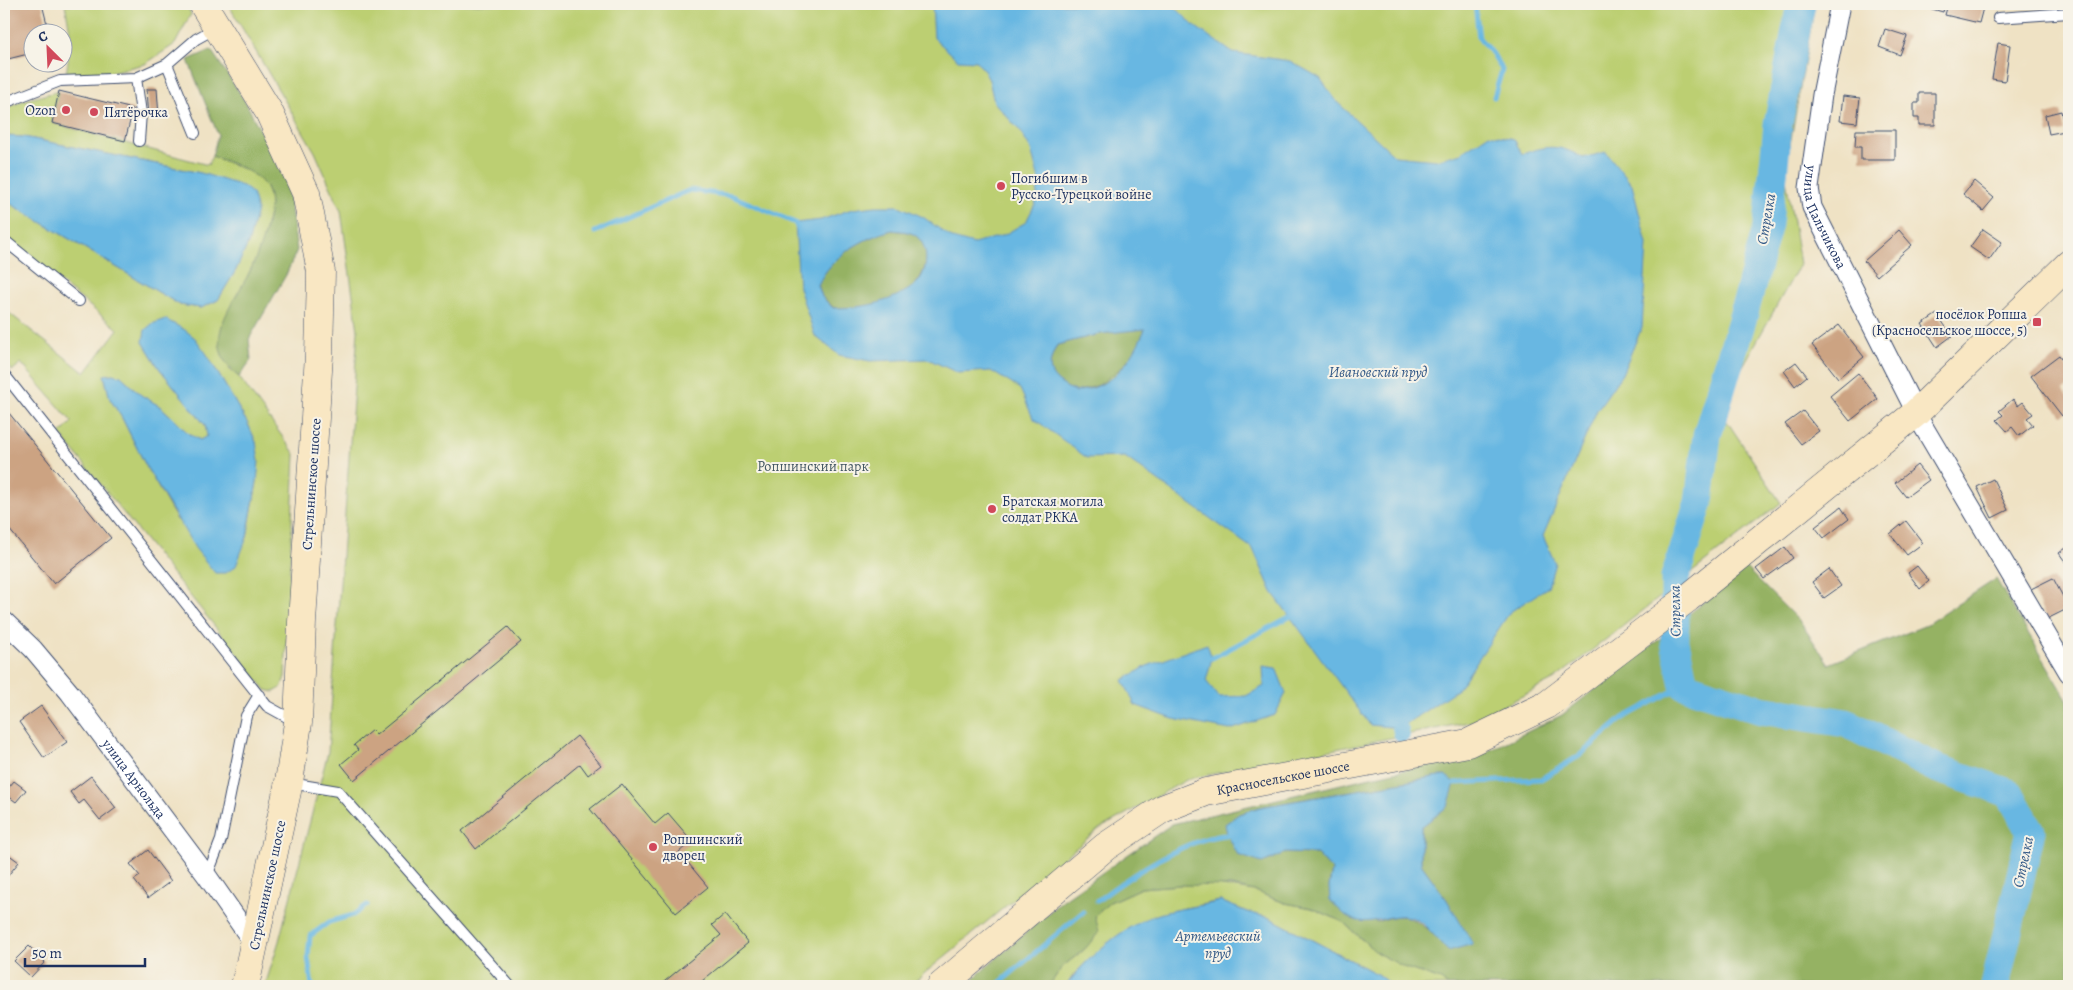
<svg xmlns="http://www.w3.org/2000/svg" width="2073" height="990" font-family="Alegreya,serif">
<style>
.green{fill:#bccf72;stroke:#6c7f68;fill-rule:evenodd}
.forest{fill:#95b264;stroke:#587061;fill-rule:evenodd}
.water{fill:#68b7e2;stroke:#4273a0;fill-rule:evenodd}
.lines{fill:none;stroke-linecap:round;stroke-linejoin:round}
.stream{stroke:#68b7e2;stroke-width:5}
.canal{stroke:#68b7e2;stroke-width:16}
.river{stroke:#68b7e2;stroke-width:29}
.building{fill:#cca382}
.lane-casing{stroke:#3b4a6d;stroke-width:12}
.street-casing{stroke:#3b4a6d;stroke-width:21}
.secondary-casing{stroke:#3b4a6d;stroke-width:29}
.lane{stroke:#fff;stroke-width:10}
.street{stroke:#fff;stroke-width:19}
.secondary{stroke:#f9e7c3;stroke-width:28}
.poi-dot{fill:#d1495b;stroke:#f7f3e8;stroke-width:2}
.labels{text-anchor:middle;stroke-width:4;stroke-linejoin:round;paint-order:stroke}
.poi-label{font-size:14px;fill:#1b2f5e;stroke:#f7f3e8;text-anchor:start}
.street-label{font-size:14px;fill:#1b2f5e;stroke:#f7f3e8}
.park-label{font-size:14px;fill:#435763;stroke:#f7f3e8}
.water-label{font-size:15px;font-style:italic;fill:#325886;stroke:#f7f3e8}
</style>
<rect width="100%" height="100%" fill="#f7f3e8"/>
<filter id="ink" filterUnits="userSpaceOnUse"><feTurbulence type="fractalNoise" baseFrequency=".02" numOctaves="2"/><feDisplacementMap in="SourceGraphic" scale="10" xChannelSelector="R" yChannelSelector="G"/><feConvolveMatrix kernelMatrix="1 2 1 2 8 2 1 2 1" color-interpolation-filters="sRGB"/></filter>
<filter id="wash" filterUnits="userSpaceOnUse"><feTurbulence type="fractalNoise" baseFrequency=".0096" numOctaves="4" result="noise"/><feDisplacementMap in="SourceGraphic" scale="20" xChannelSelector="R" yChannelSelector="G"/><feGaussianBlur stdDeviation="1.12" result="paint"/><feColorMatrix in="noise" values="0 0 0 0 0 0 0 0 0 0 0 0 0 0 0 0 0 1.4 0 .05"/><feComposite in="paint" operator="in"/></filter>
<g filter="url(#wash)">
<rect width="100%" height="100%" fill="#efe2c4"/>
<path class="green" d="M65,4H186L191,14L175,44L145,64L111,72L66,75L71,38Z
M228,4H1815L1785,173L1800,264L1719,409L1781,503L1555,679L1474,721L1188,779L1099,829L909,986H265L279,941L328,752L358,331L341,211L315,152Z
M59,91L52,123L208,165L212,156L253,173L264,184L269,195L270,209L260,251L248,275L229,369L239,377L295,454L285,677L281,688L274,692L266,690L60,434L72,422L21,363L12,371L4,360V309L85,373L118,329L4,236V200L180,305L201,308L218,300L236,270L249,241L201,173L24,137L4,136V109L25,100ZM143,342L206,353L248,424L256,442L257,482L247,537L177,520L147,468L122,418L110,399L104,375L121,376L141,395L161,407L176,421L189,434L200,440L208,436L205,425L159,368Z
M1210,884L1254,891L1285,903L1312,908L1343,922L1361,939L1406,968L1441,980L1448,986H1392L1377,974L1270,918L1247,912L1220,901L1175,910L1140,922L1123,932L1099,951L1074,974L1066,986H1049L1062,967L1085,949L1095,916L1110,902L1141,888L1179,885Z"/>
<path class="forest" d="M211,50L245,101L287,183L297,250L286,275L249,339L251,360L239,377C199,344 230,309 248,275C257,257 264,238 268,218C271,206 271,192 262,182C249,168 229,163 212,156L218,135L188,60Z
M892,230C899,231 909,231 915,235C933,248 927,272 914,286C909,291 887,302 880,304C865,308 849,308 834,308L822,297L818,284C831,256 863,238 892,230Z
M1146,328L1136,350L1121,368L1099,385L1076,392C1051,380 1043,372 1057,345L1099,334Z
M1745,567L1800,622L1829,664L1924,626L1996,579L2069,702V986H1448L1441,980L1406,968L1377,953L1343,922L1312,908L1285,903L1254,891L1231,886L1179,885L1141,888L1110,902L1095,916L1099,932L1085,949L1062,967L1049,986H965L1063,900L1172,824L1371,777L1484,753L1562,715L1656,642ZM1445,775L1448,806L1421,827V864L1447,900L1427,929C1407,914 1400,913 1377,922L1329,887L1332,870L1317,854L1285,853L1239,814L1260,807Z"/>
<path class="water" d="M932,4H1172L1193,25L1233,53L1290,61L1320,78L1338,103L1395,156L1436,160L1461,153L1489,134L1514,139L1522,154C1548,145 1559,144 1583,158L1606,152L1632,185L1647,244L1642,327L1622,374L1597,410L1543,536L1555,563L1548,587L1510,612L1459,688L1400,728L1370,725L1272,592L1253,549L1125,457L1087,458L1033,418L1020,389L991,371L958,373L928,359L870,361L839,355L815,336L799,288L795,223L821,220L852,209L876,206H899L923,217L952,238L974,244L1004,235L1026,222L1036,202L1039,180L1031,150L1020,131L994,102L989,80L983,69L976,61L958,60L934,38ZM892,230C899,231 909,231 915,235C932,247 928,278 911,288C886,304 862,308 833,308L822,297L818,285C831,256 863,238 892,230ZM1145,329C1136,351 1122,375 1098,386C1092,389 1083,390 1076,392C1051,380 1043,371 1057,345L1099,334Z
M4,136L24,137L201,173L243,186L252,193L257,210L249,241L236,270L218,300L201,308L180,305L4,200Z
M165,319L185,330L195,338L206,353L248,424L256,442L259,461L257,482L247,537L236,566L226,573H215L195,548L147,468L122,418L110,399L104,375L113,374L121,376L141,395L161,407L176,421L189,434L200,440L207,436L205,425L159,368L143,342L145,330L152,324Z
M1207,644L1212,658L1206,681L1219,697L1246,696L1264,686L1263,666L1276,668L1286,693L1275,715L1230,730L1173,719L1135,705L1123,680L1147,666Z
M1445,775L1455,783L1448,806L1421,827V864L1447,900L1473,944L1448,951C1438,941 1427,924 1413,918C1393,910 1373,928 1352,919C1344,916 1337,906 1330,901L1329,887L1332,870L1317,854L1285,853L1262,863L1238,855L1227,834L1225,824L1239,814L1260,807Z
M1220,901L1247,912L1270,918L1377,974L1392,986H1066C1085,959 1123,926 1156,915C1176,908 1199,907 1220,901Z"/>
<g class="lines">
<path class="stream" d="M1475,4L1479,38L1493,54L1502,70L1494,97
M595,232L690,190L732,196L784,218L795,223L798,229
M1212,658L1295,614
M1455,783L1541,779L1579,756L1623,718L1684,685
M1097,901C1128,877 1192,833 1232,835
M312,986L308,957L310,936L329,922L353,915L367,905
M996,986L1083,912"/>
<path class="canal" d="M1400,728L1402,735"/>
<path class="river" d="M1801,4L1778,124L1768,224L1743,317L1707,435L1699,502L1675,577V642L1684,685L1761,710L1846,723L1936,768L2009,793L2031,831L1995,986"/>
</g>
<g id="blocks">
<path class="building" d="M4,4H42L49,32H32V53L4,60Z
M1926,4H1945L1943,12L1925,7Z
M1948,4H1984L1979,23L1945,15Z
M1885,29L1907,36L1900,55L1879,47Z
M1998,43L2010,45L2005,81L1992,79Z
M147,89H157L159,117L149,118Z
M59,91L133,109L125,141L52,123Z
M1919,93H1935V125H1919V118H1914V103H1919Z
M1843,96L1860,98L1857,123L1840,121Z
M2061,111L2065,131L2049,134L2045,115Z
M1856,130H1895V160H1861V147H1855Z
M1974,181L1994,198L1983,211L1963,194Z
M1983,229L2002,242L1989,260L1970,247Z
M1899,230L1912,245L1877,276L1864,261Z
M1937,314L1952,336L1937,347L1922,324Z
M1839,325L1864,357L1838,378L1812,345Z
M2059,355L2069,370V385L2063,391L2069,399V410L2062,416L2031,376Z
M1796,362L1807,376L1795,386L1784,371Z
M1858,373L1878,399L1850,421L1830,396Z
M2013,399L2018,406L2023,402L2033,414L2027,418L2033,425L2019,436L2012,427L2007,431L1997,420L2003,415L1999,411Z
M4,407L111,538L54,584L4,523Z
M1803,411L1819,431L1801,444L1785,424Z
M1917,465L1929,480L1906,497L1895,483Z
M1993,479L2008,510L1992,518L1977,487Z
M1841,507L1849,519L1824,538L1815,527Z
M1906,521L1923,543L1907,555L1890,534Z
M2069,546V567L2059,553Z
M1785,547L1793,558L1764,579L1756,569Z
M1917,566L1929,581L1920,589L1908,573Z
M1829,569L1841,586L1824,598L1812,582Z
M2053,578L2069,608L2047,619L2031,589Z
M508,627L521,642L354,780L341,764L358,750L354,745L372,730L376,735Z
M41,706L67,742L44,758L19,722Z
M577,736L601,765L588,775L580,764L476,849L462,831Z
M91,776L116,808L100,820L84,800L79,804L70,792Z
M14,781L26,790L16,802L4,793Z
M622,784L655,824L668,813L692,841L679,852L708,887L676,913L590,809Z
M148,850L171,881L148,898L134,880L140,876L130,864Z
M8,854L19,862L5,879L4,878V859Z
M725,914L748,943L696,986H659L721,935L712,925Z
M29,946L45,962L31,977L14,961Z"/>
</g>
</g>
<g filter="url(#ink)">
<use href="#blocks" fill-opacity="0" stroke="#3b4a6d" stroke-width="1"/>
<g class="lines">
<defs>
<path id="lane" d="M1998,18L2069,13
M167,64L195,133
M136,78L141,113L139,141
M4,103L60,81L136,78L167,64L196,39L216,28
M4,240L79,301
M4,374L267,706L296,722
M290,783L338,791L510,986
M207,876L221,840L246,716L259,695"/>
<g id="street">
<path id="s1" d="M1840,4L1822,95L1809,188L1812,207L1923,426L2069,673"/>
<path id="s2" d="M4,621L33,649L70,693L207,876L255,945"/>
</g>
<g id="secondary">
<path d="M203,4L269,112L306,193L321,272L319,355L302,622L298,723L289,782L245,986"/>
<path id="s3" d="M941,986L1105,847L1162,809L1206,792L1468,743L1547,705L1688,598L1916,413L2069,264"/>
</g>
</defs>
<use href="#lane" class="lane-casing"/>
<use href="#street" class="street-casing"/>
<use href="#secondary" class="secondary-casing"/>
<use href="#lane" class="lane"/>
<use href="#street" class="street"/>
<use href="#secondary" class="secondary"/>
</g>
</g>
<g class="poi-dot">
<circle cx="66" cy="110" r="5"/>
<circle cx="94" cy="112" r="5"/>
<circle cx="1001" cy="186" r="5"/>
<rect x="2032" y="317" width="10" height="10" rx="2.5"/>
<circle cx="992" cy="509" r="5"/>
<circle cx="653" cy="847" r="5"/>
</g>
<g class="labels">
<g class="poi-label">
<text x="56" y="115" text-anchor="end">Ozon</text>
<text x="104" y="117">Пятёрочка</text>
<text x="1011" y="183">Погибшим в<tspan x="1011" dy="16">Русско-Турецкой войне</tspan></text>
<text x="2027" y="319" text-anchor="end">посёлок Ропша<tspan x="2027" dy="16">(Красносельское шоссе, 5)</tspan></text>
<text x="1002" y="506">Братская могила<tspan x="1002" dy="16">солдат РККА</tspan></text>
<text x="663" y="844">Ропшинский<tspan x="663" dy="16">дворец</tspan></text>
</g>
<g class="street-label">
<text dy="5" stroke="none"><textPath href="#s1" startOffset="219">улица Пальчикова</textPath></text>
<text transform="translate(311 484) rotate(-86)" y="5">Стрельнинское шоссе</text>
<text dy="5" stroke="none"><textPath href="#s3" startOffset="409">Красносельское шоссе</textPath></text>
<text dy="5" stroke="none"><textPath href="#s2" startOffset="205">улица Арнольда</textPath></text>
<text transform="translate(267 885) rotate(-78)" y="5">Стрельнинское шоссе</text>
</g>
<g class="park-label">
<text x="813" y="471">Ропшинский парк</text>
</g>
<g class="water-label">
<text transform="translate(1766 219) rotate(-80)" y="5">Стрелка</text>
<text x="1378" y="377">Ивановский пруд</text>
<text transform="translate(1675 611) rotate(-91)" y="5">Стрелка</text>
<text transform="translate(2023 862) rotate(-78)" y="5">Стрелка</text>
<text x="1218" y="941">Артемьевский<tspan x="1218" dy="17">пруд</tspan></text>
</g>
</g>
<rect width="2073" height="990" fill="none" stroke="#f7f3e8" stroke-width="20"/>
<g transform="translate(48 48) rotate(336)"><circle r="24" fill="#f7f3e8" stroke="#9fa5b1"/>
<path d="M0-4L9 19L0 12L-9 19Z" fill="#d1495b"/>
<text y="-8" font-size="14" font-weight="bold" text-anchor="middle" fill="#1b2f5e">С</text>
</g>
<path d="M25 958v8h120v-8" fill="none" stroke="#1b2f5e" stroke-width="2.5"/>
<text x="32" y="958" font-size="15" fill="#1b2f5e" stroke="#f7f3e8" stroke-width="4" paint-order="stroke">50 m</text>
</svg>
